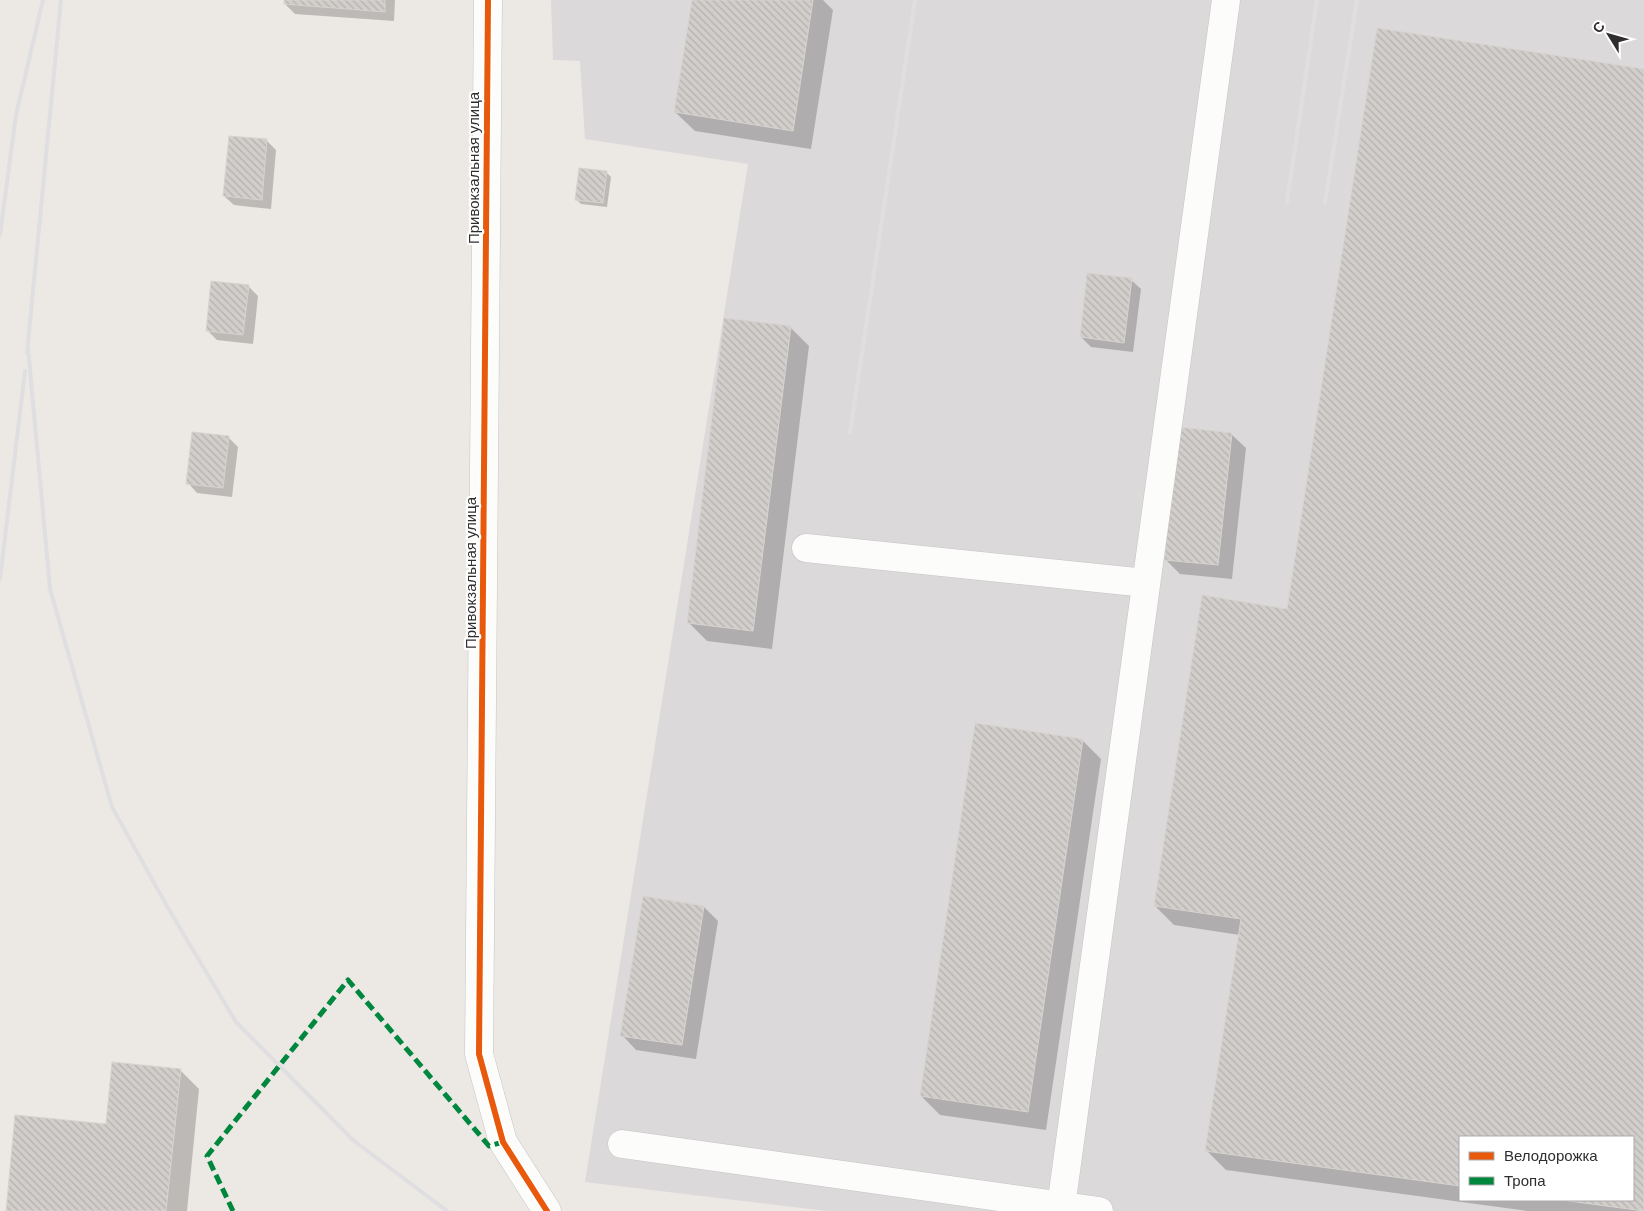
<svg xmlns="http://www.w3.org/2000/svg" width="1644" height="1211" font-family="'DM Sans',sans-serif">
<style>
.industrial{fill:#dcd9db;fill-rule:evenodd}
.shadow{fill:#0003;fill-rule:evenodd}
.building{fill:url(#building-back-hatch);stroke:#d7d4d0}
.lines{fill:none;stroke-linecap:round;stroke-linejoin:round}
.minor-casing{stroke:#c5c4c5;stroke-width:29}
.minor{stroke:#fcfcfb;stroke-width:28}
.rail{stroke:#dfdfe1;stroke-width:4}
.quiet{stroke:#00873e;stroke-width:5;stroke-dasharray:10 5;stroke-linecap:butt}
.cycleway-casing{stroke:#fff;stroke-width:9}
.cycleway{stroke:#e8590c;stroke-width:6}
.labels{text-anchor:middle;stroke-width:4.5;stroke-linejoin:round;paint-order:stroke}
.street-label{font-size:15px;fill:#2e2e2e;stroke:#fff}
</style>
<defs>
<pattern id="building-back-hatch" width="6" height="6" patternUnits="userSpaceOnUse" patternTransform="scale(1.25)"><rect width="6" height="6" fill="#d1cecb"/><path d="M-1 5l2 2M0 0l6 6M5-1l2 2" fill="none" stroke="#b4b1af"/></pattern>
</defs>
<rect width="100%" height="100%" fill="#ece8e4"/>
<path class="industrial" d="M551,0H1644V1211H827L585,1182L748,164L585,139L580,61L553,60ZM1460,1137H1633V1200H1460Z"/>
<path class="shadow" d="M286,0H395L394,21L295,14L285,4Z
M693,0H823L833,10L811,149L695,131L675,112Z
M1644,70V1211H1527L1226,1170L1207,1151L1240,935L1174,925L1155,906L1288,610ZM1460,1137H1633V1200H1460Z
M267,141L276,150L271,209L234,205L224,196Z
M606,172L611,177L607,207L581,204L577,200Z
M1131,280L1141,289L1133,352L1091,347L1081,337Z
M248,286L258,296L253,344L217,340L207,330Z
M790,327L809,346L772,649L707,641L688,622Z
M1231,434L1246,448L1232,579L1180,574L1165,559Z
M228,437L238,447L232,497L197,493L188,483Z
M1082,740L1101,759L1046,1130L940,1115L921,1096Z
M704,907L718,921L696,1059L636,1050L622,1035Z
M180,1070L199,1089L187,1211H7L107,1126Z"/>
<path class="building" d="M284,0H385V12L284,4Z
M692,0H813L793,131L674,112Z
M1377,28L1644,69V1211L1561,1200H1633V1137H1460V1186L1205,1151L1241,919L1154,906L1202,595L1287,609Z
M229,136L267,139L262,200L223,196Z
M579,168L607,171L603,203L575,200Z
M1087,273L1132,278L1124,343L1080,337Z
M211,281L249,285L243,335L206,331Z
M724,318L791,326L753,631L687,623Z
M1178,427L1232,433L1218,565L1164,560Z
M192,432L229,436L223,488L186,484Z
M975,723L1083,739L1028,1112L920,1096Z
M643,896L704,906L682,1045L620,1036Z
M112,1062L181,1069L166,1211H6L15,1115L106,1124Z"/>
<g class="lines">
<defs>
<path id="minor" d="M488,0L479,1054L503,1142L547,1211
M806,548L1146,583
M622,1144L1099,1211
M1061,1207L1226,0"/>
</defs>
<use href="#minor" class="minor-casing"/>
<use href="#minor" class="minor"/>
<path class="rail" d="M1287,202L1317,0
M1325,203L1357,0
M0,235L16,115L43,0
M28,348L50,589L112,807L168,908L236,1022L353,1140L447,1211
M27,353L61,0
M850,433L915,0
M0,579L25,371"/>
<path class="quiet" d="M233,1211L207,1156L348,980L489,1146L503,1142"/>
<defs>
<path id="cycleway" d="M488,0L479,1054L503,1142L547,1211"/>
</defs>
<use href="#cycleway" class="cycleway-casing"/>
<use href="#cycleway" class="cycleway"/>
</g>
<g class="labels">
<g class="street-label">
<text transform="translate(474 168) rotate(-90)" y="5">Привокзальная улица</text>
<text transform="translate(471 573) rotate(-90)" y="5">Привокзальная улица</text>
</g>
</g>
<rect x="1459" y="1136" width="175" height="65" fill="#ffffff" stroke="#ababab"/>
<rect x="1469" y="1152" width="25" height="8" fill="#e8590c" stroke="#ababab"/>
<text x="1504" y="1161" font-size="15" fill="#2e2e2e">Велодорожка</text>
<rect x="1469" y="1177" width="25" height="8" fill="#00873e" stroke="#ababab"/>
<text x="1504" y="1186" font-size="15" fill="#2e2e2e">Тропа</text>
<g transform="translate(1609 35) rotate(307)" stroke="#ffffff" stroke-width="4" paint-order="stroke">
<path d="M0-4L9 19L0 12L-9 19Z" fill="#2e2e2e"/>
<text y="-8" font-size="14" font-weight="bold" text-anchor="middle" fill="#2e2e2e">С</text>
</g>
</svg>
